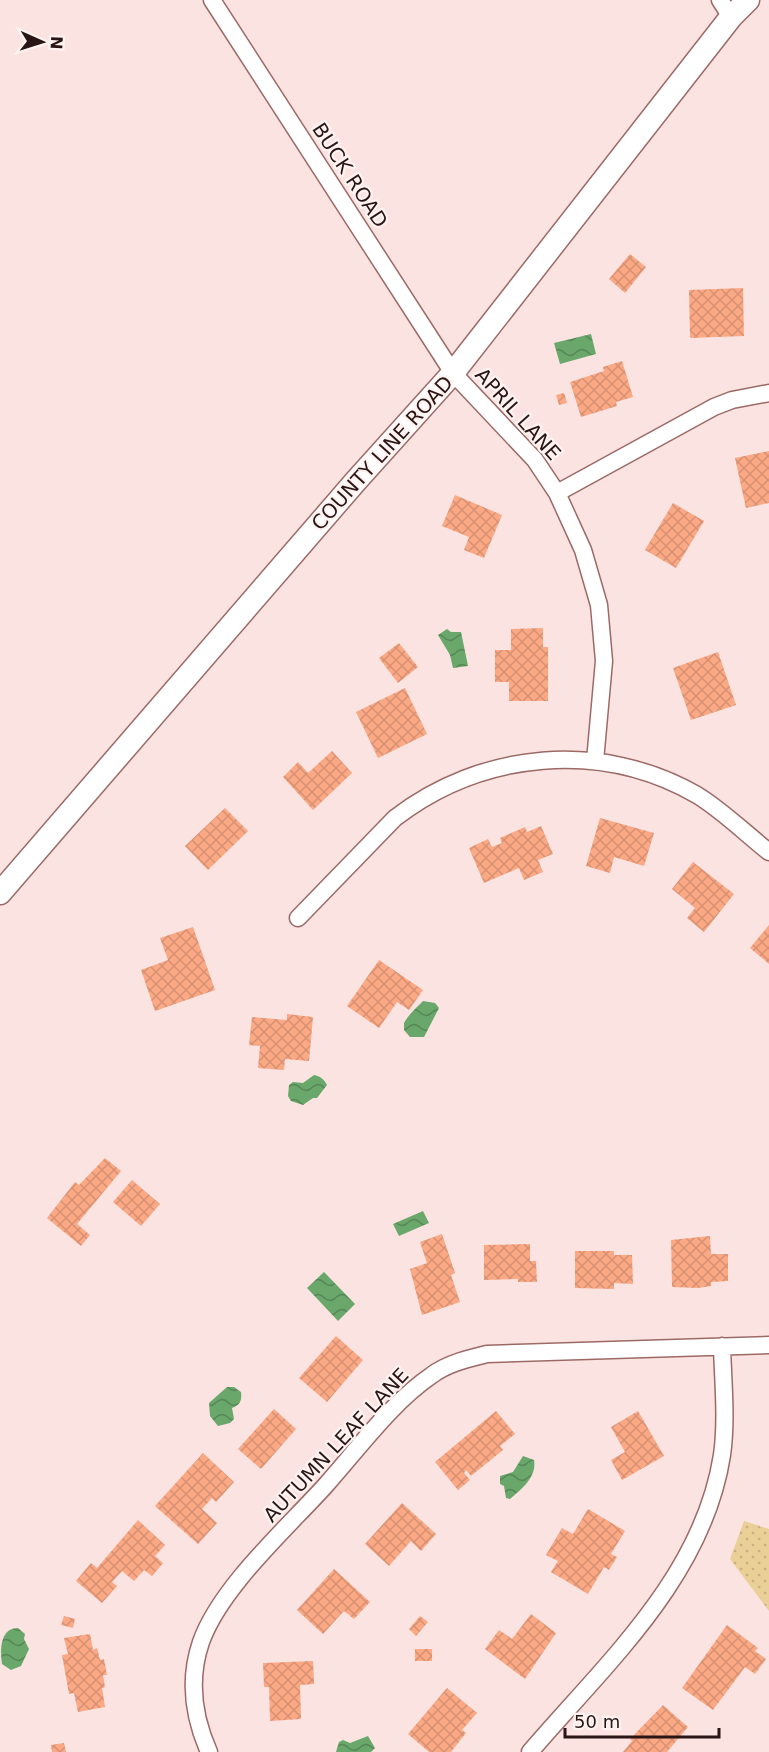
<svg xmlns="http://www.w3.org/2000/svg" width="769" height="1752" font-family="'DejaVu Sans',sans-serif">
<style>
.grass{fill:url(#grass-dots)}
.water{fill:url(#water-waves)}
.building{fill:url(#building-cross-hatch)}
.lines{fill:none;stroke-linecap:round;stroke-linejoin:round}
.minor-casing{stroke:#9c6a66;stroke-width:19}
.secondary-casing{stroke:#9c6a66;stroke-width:25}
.minor{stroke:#fff;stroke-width:16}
.secondary{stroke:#fff;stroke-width:22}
.labels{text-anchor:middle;stroke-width:4.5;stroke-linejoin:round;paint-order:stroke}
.street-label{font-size:20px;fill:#291514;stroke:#fff3f2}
</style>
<defs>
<pattern id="grass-dots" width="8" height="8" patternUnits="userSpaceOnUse" patternTransform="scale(1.5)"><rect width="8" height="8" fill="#eacf97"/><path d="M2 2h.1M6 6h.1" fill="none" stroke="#c9b181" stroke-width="1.8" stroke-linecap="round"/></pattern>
<pattern id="water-waves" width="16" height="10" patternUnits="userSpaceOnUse" patternTransform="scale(1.5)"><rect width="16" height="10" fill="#69a76a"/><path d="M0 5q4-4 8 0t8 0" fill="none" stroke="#568756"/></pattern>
<pattern id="building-cross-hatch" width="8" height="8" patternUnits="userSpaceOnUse" patternTransform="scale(1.5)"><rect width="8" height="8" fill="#fba985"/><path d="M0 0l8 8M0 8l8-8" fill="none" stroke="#d79172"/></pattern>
</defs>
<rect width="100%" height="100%" fill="#fae3e0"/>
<path class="grass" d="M744,1521L769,1529V1611L730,1559Z"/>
<path class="water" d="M591,334L596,354L560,364L554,343Z
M447,629L451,632H461L468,666L453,668L450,655L438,635Z
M423,1001L435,1003L439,1008L424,1037H410L404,1030V1023C409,1014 416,1008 423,1001Z
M314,1075C320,1076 324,1079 327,1085L317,1098H313L303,1105L291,1101L288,1096L289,1085L293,1082L303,1083Z
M423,1211L429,1223L399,1236L393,1224Z
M324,1272L355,1304L338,1321L307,1288Z
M227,1387H234L241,1392C242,1401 240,1405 232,1408L234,1419L230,1423L218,1426L210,1416L209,1403Z
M523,1456L534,1460C537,1477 522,1489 510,1499L506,1498L504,1486L500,1484V1476L513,1472Z
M18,1628L25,1634L24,1639L29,1649L21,1666L11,1670L2,1664C0,1650 0,1628 18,1628Z
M368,1736L375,1748L371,1752H336L339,1742L343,1740L350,1743Z"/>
<path class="building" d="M630,254L646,267L625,293L609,279Z
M743,288L744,336L690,338L689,290Z
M622,361L633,397L616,402L617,406L581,417L570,382L604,371L603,367Z
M564,393L567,403L559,405L556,395Z
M769,451V503L746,508L735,458Z
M455,495L502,515L484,558L464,550L469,537L442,526Z
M673,503L704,521L676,568L645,550Z
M543,628V647H548V701H509V682H495V650H511V629Z
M399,643L418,667L398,683L379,658Z
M718,652L736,705L691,720L673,668Z
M405,688L427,734L378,758L356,712Z
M332,751L352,773L313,810L283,777L298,762L308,773Z
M225,808L248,831L208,870L185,846Z
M600,818L654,833L644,866L614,857L610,873L586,866Z
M541,826L553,854L538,860L543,872L524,880L519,868L484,883L469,848L488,839L492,847L502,843L500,838L525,827L527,832Z
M693,862L734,894L704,932L687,918L695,908L672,889Z
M769,925V964L750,948Z
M193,927L215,990L155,1011L141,970L168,960L160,938Z
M379,960L423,990L409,1010L397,1002L379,1028L347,1006Z
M287,1014L313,1017L309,1061L285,1059L284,1070L258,1068L260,1046L249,1045L252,1017L287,1020Z
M105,1158L121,1171L77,1224L90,1235L81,1246L47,1218L75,1182L79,1185Z
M132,1180L160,1204L141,1226L113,1202Z
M442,1234L455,1273L451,1275L460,1302L422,1315L410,1269L427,1263L420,1242Z
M710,1236L711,1254H728V1281L711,1282V1286L698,1288L672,1287L671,1240Z
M530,1244V1261H536L537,1282H518V1279L484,1280V1245Z
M575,1251H614V1255H632L633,1284L614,1283V1289L575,1288Z
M336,1336L363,1360L327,1402L299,1378Z
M274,1409L296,1429L261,1469L238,1449Z
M496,1411L515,1434L500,1446L503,1450L471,1476L466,1470L464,1473L470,1480L458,1490L435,1462Z
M638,1411L664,1456L622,1480L611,1460L625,1452L611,1427Z
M203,1453L234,1482L216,1502L212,1498L202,1509L217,1523L198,1544L155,1506Z
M402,1503L436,1534L421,1551L411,1541L389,1566L365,1544Z
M588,1509L625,1531L611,1554L617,1557L609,1570L604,1567L588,1594L551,1572L558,1561L546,1555L562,1528L573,1534Z
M138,1520L165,1545L155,1556L163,1563L152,1576L144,1570L134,1581L122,1571L112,1582L117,1586L102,1603L76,1581L91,1563L97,1568Z
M334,1569L370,1602L354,1619L344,1611L323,1634L297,1610Z
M531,1614L556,1633L525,1679L485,1649L499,1630L512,1639Z
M64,1616L75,1619L73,1628L61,1625Z
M420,1616L428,1622L416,1636L409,1629Z
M727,1625L758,1648L755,1651L766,1659L755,1674L745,1667L713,1710L682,1688Z
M90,1634L93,1650L97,1648L100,1660L104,1659L107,1675H103L105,1687L102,1688L105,1707L78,1712L74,1693L69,1694L62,1655L68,1654L64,1638Z
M415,1649H432V1661H415Z
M313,1661L314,1684L300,1685L301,1719L270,1721L269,1687H264L263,1663Z
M447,1688L477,1713L462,1730L466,1733L451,1752H429L408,1734Z
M663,1705L688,1727L667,1752H623L632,1741L630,1739Z
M64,1743L66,1752H52L51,1745Z"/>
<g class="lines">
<defs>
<path id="minor" d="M212,0L453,373L535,460L557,493L583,550L599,605L604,661L595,761
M720,0L731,17
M557,493L714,407L732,400L769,393
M298,918L395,818C482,751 601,740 697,795C723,811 745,833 769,852
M209,1752C193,1716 188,1680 201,1642C220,1588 286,1529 325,1486C358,1449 391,1403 432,1375C448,1363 468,1359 487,1354L769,1345
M530,1752C606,1663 703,1577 722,1455C727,1420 723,1382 722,1346"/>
<path id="secondary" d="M0,893L355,482L453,373L731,17L748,0"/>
</defs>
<use href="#minor" class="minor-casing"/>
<use href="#secondary" class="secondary-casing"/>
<use href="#minor" class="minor"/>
<use href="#secondary" class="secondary"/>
</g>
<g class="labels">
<g class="street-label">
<text transform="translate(350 175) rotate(57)" y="7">BUCK ROAD</text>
<text transform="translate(518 414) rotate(48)" y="7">APRIL LANE</text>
<text transform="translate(382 453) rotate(-48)" y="7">COUNTY LINE ROAD</text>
<text transform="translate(336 1445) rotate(-47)" y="7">AUTUMN LEAF LANE</text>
</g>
</g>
<g transform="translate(42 42) rotate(93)" stroke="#fff3f2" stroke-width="4.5" paint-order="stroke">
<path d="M0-4.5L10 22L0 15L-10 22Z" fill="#291514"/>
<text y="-9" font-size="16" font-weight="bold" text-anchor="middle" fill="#291514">N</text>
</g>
<path d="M565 1728v9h154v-9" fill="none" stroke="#291514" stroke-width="3"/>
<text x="574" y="1728" font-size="18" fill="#291514" stroke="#fff3f2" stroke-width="4.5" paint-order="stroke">50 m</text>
</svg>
